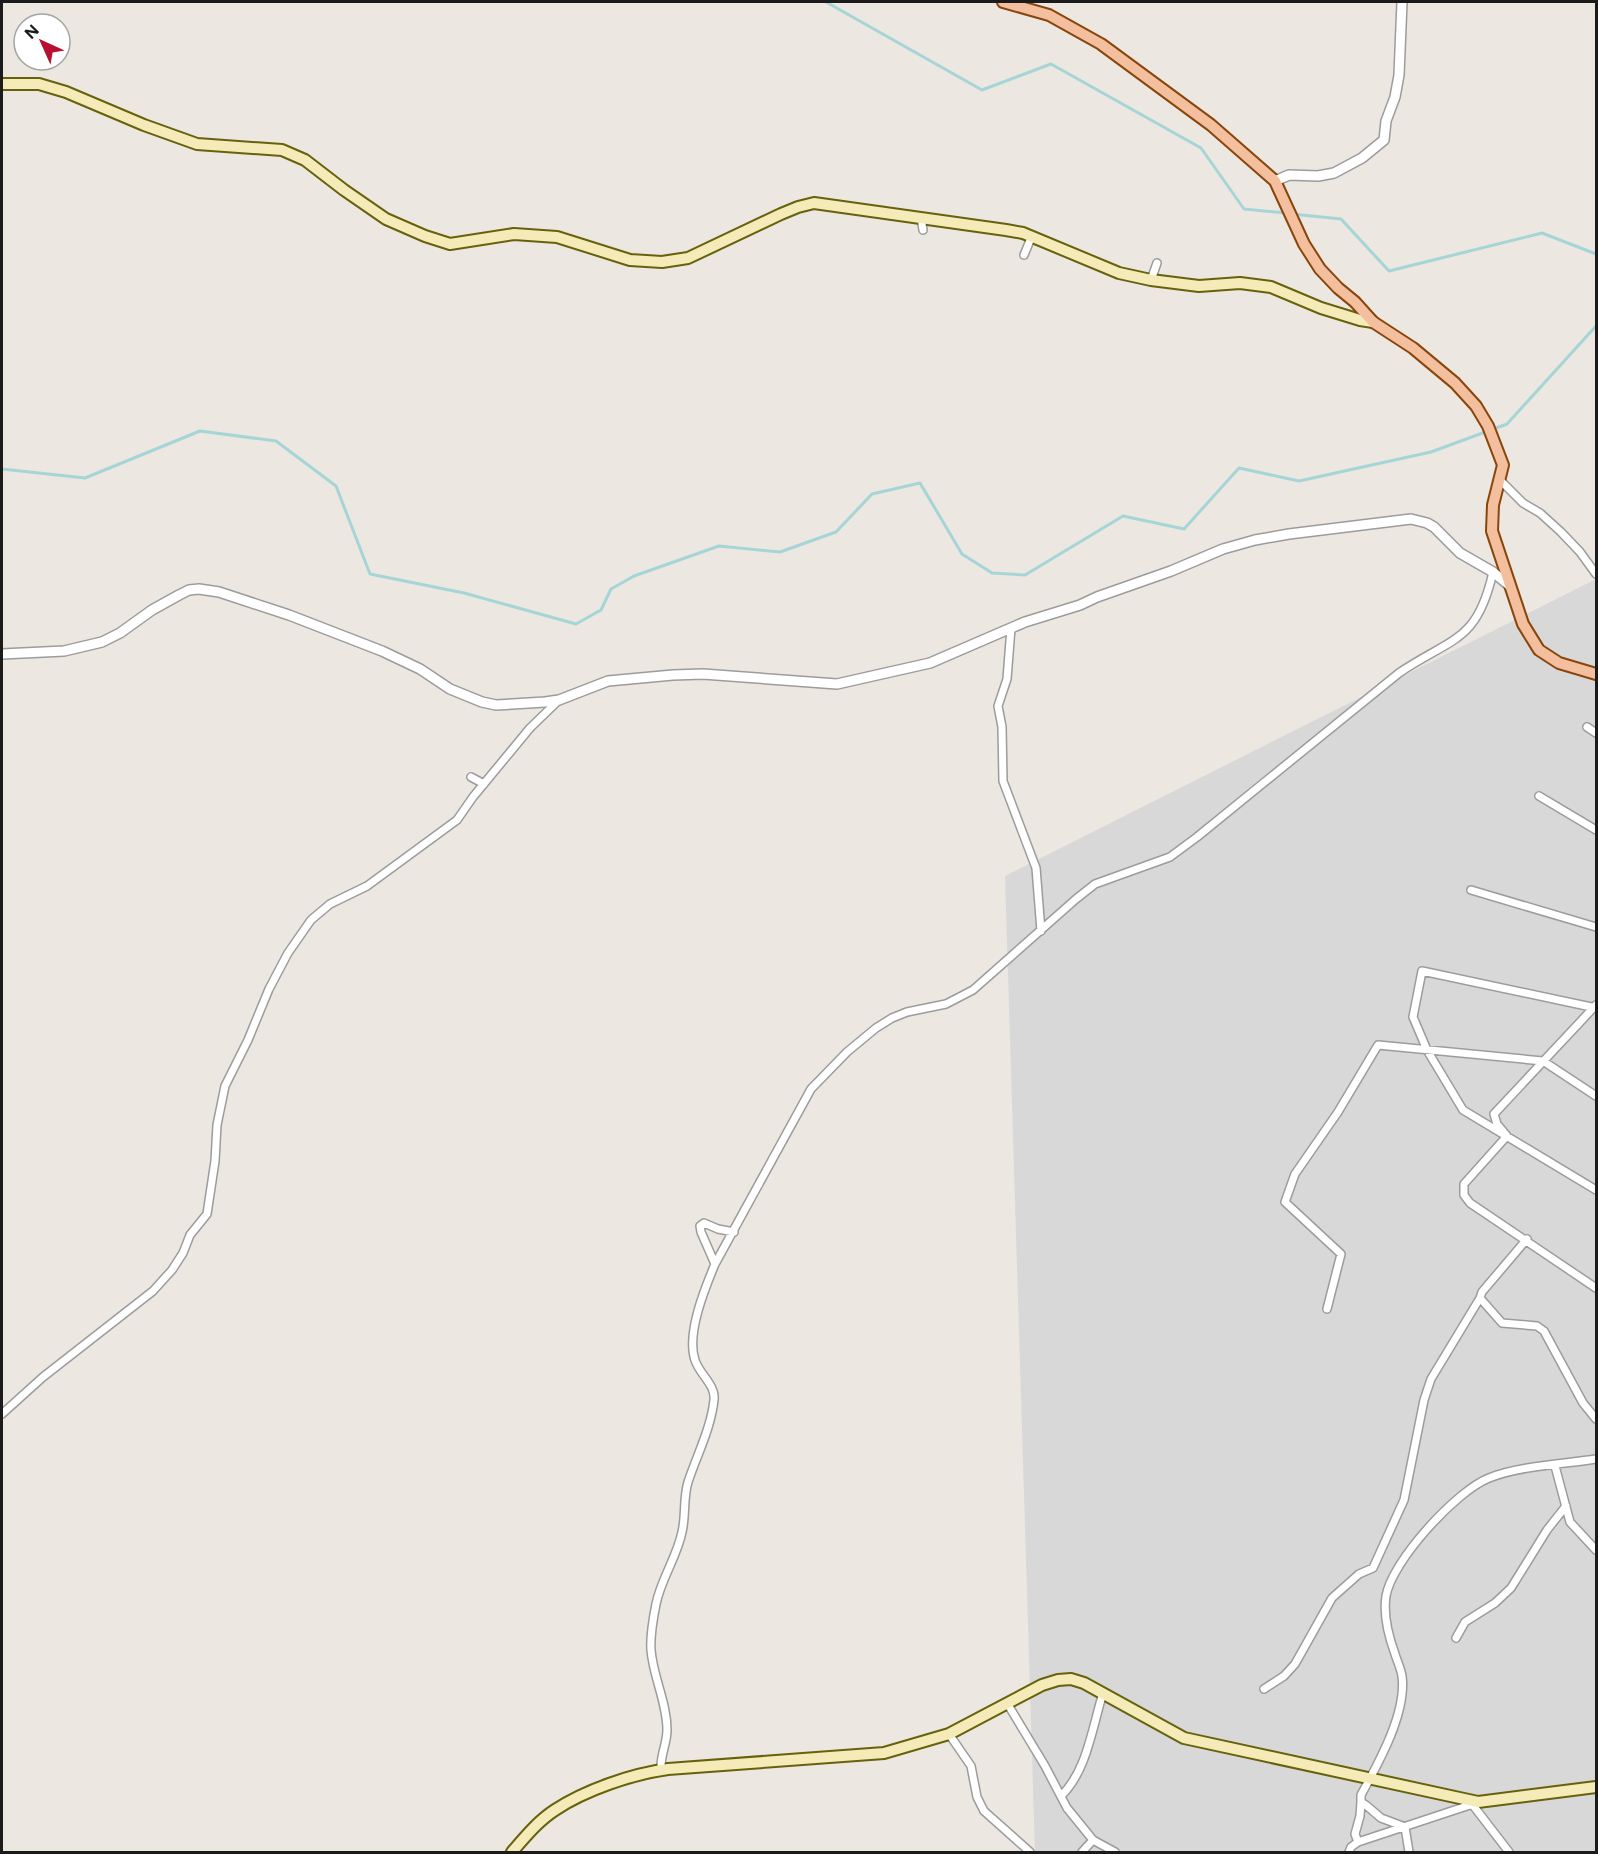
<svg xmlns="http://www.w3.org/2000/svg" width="1598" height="1854" font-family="Figtree,sans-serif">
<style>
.residential{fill:#d9d8d8}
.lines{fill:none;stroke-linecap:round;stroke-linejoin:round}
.stream{stroke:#a5d5d7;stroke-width:3}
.minor-casing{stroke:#9c9c9c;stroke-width:10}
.tertiary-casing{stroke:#9c9c9c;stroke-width:12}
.secondary-casing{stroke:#68610c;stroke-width:14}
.primary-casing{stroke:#88460b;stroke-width:14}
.minor{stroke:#fff;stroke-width:7}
.tertiary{stroke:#fff;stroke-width:9}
.secondary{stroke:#f4ebb8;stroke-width:10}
.primary{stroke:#f4bf9e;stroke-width:10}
</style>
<rect width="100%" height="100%" fill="#ece7e1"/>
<path class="residential" d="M1596,579V1852H1035L1005,876Z"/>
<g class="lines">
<path class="stream" d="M826,2L982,90L1051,64L1201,148L1244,209L1286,213
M1292,214L1341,219L1389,271L1542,233L1596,254
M2,469L85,478L200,431L276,441L336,486L370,574L464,593L576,624L601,610L611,589L634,576L719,546L780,552L836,532L872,494L920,483L962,554L992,573L1025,575L1123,516L1184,529L1239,468L1299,481L1431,452L1507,424L1596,326"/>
<defs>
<path id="minor" d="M921,218L923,230
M1024,255L1031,238
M1151,280L1157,263
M1499,479L1523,503L1540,513L1561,532L1580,552L1596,574
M1011,628L1007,679L998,706L1002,727L1003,781L1036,868L1041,931
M1587,727L1596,733
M471,777L484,784
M1539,796L1596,830
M1471,890L1596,927
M1596,1005L1494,1114L1497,1124L1507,1136L1464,1184V1195L1470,1203L1596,1288
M1596,1008L1422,971L1413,1017L1427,1050L1463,1110L1596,1190
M1527,1239L1482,1292L1480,1298L1502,1323L1537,1326L1544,1331L1583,1403L1596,1419
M715,1264L701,1232L700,1226L704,1223L718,1229L734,1232
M1327,1309L1341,1254L1285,1202L1295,1174L1338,1112L1378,1045L1543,1061L1596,1096
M2,1414L43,1377L153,1291L172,1270L183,1253L190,1235L207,1214L215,1161L217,1125L225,1086L248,1040L269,989L288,953L311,920L330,904L367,886L457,820L473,797L530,728L559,700
M1555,1466L1570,1522L1596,1550
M1456,1638L1465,1622L1495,1603L1511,1588L1547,1530L1566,1506
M1264,1689L1284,1676L1295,1664L1332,1598L1359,1574L1373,1568L1404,1500L1424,1400L1431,1379L1480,1298
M1007,1703L1045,1766L1067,1808L1093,1840
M949,1734L971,1766L977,1797L984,1811L1030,1852
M661,1770C660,1755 667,1744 667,1730C667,1702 653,1677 651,1650C650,1635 653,1619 656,1604C661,1579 677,1557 682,1532C686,1516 683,1498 688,1482C697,1455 711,1428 714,1400C716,1385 699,1374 695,1360C686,1334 705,1288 715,1264L811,1089L847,1052L876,1028L892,1018L907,1012L946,1004L973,990L1076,899L1095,884L1170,857L1197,837L1399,673C1452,637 1477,643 1493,572
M1061,1796C1087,1771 1092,1728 1103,1693
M1472,1804L1509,1852
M1358,1842L1355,1834L1360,1816L1361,1802
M1082,1852L1093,1840L1115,1852
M1349,1852L1351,1847L1358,1842L1476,1803
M1409,1852L1405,1827L1381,1818L1367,1806L1361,1802V1795C1378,1764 1407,1713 1402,1676C1401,1669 1397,1661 1395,1654C1388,1635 1383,1616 1386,1596C1392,1561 1456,1491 1489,1478C1519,1466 1564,1464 1596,1459"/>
<path id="tertiary" d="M1275,181L1289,175L1318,176L1334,173L1362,158L1384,140L1386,121L1395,97L1399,75L1402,2
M2,654L64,651L102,642L120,633L152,610L179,595L189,590L199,589L219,592L289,615L382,651L420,669L450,689L482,702L496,705L545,702L559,700L608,681L673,675L703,674L837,684L930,663L1025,622L1080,605L1097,597L1171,571L1223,549L1255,540L1289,534L1411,519L1427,523L1434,527L1460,553L1493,572L1510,586"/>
<path id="secondary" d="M2,84H39L66,92L144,125L197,144L282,150L305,160L344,190L386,219L425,236L450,244L514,234L557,237L630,260L662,262L688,258L781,214L798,207L814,203L1006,230L1023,233L1119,273L1151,280L1199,286L1240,283L1271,287L1321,308L1360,320L1373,322
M512,1852C525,1837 538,1821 555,1810C585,1790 632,1774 668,1769L884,1753L949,1734L1042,1685L1058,1680L1071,1679L1084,1683L1184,1738L1478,1802L1596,1787"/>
<path id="primary" d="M1003,2L1049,15L1101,44L1211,125L1275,181L1304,244L1320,269L1338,288L1355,302L1373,322L1413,348L1455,383L1476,406L1488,426L1503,465L1493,505L1492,531L1523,624L1539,650L1559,663L1596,674"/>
</defs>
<use href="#minor" class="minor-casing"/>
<use href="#tertiary" class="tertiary-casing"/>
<use href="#secondary" class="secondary-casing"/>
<use href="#primary" class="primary-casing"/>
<use href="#minor" class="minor"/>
<use href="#tertiary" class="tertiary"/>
<use href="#secondary" class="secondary"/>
<use href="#primary" class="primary"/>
</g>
<rect width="1598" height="1854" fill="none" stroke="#1b1b1b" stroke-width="6"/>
<g transform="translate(42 42) rotate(315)"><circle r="28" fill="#ffffff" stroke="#a4a4a4" stroke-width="1.5"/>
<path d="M0-4.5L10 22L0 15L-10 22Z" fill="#b80e2f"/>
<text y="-9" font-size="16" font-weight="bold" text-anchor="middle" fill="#1b1b1b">N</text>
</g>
</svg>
